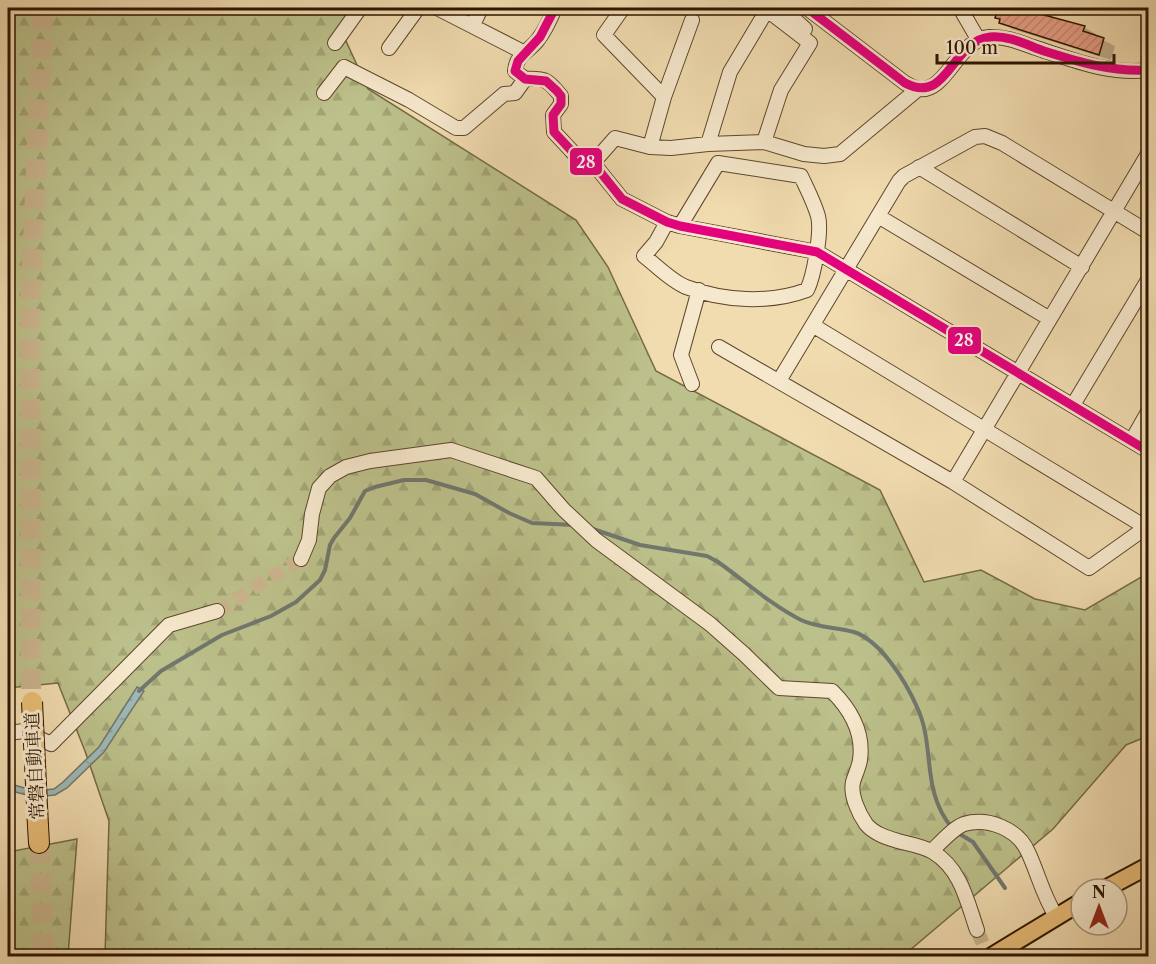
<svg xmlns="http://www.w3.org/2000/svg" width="1156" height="964" font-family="'Libre Caslon Text','Noto Serif JP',serif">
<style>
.forest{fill:url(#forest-firs);stroke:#746a45;stroke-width:1.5}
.water{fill:url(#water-ripples);stroke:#71776d;stroke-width:1.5}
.shadow{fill:#0003}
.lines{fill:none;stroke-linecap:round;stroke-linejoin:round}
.stream{stroke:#71776d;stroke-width:4}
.building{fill:url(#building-hatch);stroke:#2d1500;stroke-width:1.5}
.minor-tunnel{stroke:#cab48d;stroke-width:14;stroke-dasharray:14 7;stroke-linecap:butt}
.highway-tunnel{stroke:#cab48d;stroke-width:20;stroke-dasharray:20 10;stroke-linecap:butt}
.minor-casing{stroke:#5e472c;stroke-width:16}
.major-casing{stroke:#2d1500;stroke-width:20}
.highway-casing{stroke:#2d1500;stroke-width:22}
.minor{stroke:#f6e8cc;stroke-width:14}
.major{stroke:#e8be78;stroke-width:16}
.highway{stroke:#e8be78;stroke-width:20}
.highway-bridge-casing{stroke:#2d1500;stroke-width:22;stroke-linecap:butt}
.highway-bridge{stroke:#e8be78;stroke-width:20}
.bus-1-casing{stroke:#f6e8cc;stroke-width:14}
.bus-1{stroke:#e5007d;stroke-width:9}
.labels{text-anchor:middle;stroke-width:6;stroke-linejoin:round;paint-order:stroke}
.street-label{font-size:18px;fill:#2d1500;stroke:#f6e8cc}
.line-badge{stroke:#f6e8cc;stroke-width:2}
.badge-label{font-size:16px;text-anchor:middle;font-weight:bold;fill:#fff}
</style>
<defs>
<pattern id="forest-firs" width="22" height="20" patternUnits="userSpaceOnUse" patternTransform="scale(1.5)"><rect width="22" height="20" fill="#bcc08a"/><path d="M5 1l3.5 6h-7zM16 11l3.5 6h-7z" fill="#a2a475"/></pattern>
<pattern id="water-ripples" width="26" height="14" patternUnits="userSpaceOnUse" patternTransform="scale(1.5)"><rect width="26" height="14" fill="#9fb9b6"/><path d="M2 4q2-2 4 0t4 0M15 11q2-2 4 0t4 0" fill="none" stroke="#899e9b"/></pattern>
<pattern id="building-hatch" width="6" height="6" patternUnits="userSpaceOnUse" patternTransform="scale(1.5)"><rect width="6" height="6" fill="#e79e85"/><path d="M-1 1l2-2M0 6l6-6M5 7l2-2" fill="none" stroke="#c68771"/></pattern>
</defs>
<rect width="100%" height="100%" fill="#f1dcb0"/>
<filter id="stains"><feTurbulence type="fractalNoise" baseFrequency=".00333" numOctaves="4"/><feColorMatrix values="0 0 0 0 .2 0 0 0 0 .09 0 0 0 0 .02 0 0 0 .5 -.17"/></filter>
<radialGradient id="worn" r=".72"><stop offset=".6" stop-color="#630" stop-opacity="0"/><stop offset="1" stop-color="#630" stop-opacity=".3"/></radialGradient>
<path class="forest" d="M8,8H350L344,29L346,41L368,89L576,220L608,267L656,371L880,490L924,582L981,570L1035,599L1085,610L1148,573V736L1126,745L1053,829L910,950L846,954L844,956H105L109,821L85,751L58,683L8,688Z
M77,839L68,956H8V852Z"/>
<path class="water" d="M137,687L144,691L104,752L67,788L55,795L34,797L8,790V783L34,791L54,789L63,782L99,747Z"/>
<path class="shadow" d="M998,8H1040L1055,19L1084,27L1096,34L1095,36L1115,46L1111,60L1012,29L1001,22Z"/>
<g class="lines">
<path class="stream" d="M593,529L640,545L707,556L718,562C745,581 771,605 801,620C817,628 837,627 854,632C881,641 906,682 917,707C936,747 920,789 952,828
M139,691L161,671L222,635L271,616L296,602L320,580L325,570L330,545L334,538L350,518L365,491L375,487L404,480H426L475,494L509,513L532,523L574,525
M958,833L973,842L1005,888"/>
</g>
<path class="building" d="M998,8H1033L1045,12L1044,15L1085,26L1083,31L1104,38L1099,55L999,23L1000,19L995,18Z"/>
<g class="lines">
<path class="minor-tunnel" d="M217,611L301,559
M977,930L988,956"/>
<path class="highway-tunnel" d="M31,689L30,308L43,8
M39,843L44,956"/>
<defs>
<path id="minor" d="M437,8L523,52
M555,8C550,20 545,31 537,41C528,52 516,55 515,71L525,79C546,78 548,80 561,96V104L553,115L554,132L581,161L593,163L622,199L667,222L680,226L817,252L1148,451
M623,8L604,35L664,97L650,147L671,148L708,144L764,142L804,154L824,156L840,154L918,89
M782,8L805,29
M807,8L905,83C909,85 914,88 918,89C946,94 958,39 989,37C1004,36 1019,42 1033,47C1071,59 1108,75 1148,70
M960,8L978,39
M473,25L481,8
M335,43L360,8
M389,48L418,8
M324,93L344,67L409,100L456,128H464L504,94L515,93L525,79
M664,97L692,20
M708,144L730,72L767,10L810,43L781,90L764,142
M593,163L615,138L650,147
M919,167L1082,267
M878,216L1050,319
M667,222L656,242L644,256C657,266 671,281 686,287C723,301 770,304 807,290C814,276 822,231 818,216C814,202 807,189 801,176L718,163L680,226
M814,326L1147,528
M719,347L953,482L1089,568L1148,526
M779,381L899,181L904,176L975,137L985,136L1002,143L1148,232
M692,384L681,355L699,290
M1073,405L1148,280
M1132,440L1148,412
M953,482L1148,154
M301,559L309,540L312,514L319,488L330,476L346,467L370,461L451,450L536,478L564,510L596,540L710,624L744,654L779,688L832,691C851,710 864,732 860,760C859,767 855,775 853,782C850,795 859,814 866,824C874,834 888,838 898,841C909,844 923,846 933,852C961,869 967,901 977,930
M8,733L24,731L51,744L169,625L217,611
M932,851C941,842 952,829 964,824C988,817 1018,829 1028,852C1038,873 1043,896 1056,916"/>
<path id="major" d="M1105,889L1148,866
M992,956L1081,902"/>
<path id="highway" d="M38,826L39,843"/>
</defs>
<use href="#minor" class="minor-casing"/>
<use href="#major" class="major-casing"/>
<use href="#highway" class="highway-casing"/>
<use href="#minor" class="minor"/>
<use href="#major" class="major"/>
<use href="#highway" class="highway"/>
<defs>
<path id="highway-bridge" d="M32,702L38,826"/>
</defs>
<use href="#highway-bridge" class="highway-bridge-casing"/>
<use href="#highway-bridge" class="highway-bridge"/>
<defs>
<path id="bus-1" d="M555,8L540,37L518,61L515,71L525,79L546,81L557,91L561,96V104L553,115L554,132L581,161L593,163L622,199L667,222L680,226L817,252L1148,451
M807,8L905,83C948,106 951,41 990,37C1008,35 1027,45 1044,51C1079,62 1111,72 1148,70"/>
</defs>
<use href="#bus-1" class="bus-1-casing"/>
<use href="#bus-1" class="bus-1"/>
</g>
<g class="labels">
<g class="street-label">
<text transform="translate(35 766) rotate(-93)" y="6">常磐自動車道</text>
</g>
</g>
<g class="line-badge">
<rect x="569" y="147" width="34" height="29" rx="6" fill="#e5007d"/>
<rect x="947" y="326" width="35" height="29" rx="6" fill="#e5007d"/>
</g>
<g class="badge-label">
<text x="586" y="168">28</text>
<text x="964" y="346">28</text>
</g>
<rect width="1156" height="964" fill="none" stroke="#f1dcb0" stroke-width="30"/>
<rect x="9" y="9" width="1138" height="946" fill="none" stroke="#2d1500" stroke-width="3"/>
<rect x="15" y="15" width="1126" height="934" fill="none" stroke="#2d1500" stroke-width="1.5"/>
<g transform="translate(1099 907)"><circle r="28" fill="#f6e8cc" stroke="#a6947a" stroke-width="1.5"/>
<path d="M0-4.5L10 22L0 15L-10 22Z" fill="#8f2418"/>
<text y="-9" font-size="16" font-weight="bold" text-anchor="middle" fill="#2d1500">N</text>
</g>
<path d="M937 54v9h177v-9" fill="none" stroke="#2d1500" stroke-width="3"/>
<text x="946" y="54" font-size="18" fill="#2d1500" stroke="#f6e8cc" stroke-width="4.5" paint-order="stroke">100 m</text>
<rect width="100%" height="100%" filter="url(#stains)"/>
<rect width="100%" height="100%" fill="url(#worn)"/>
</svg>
